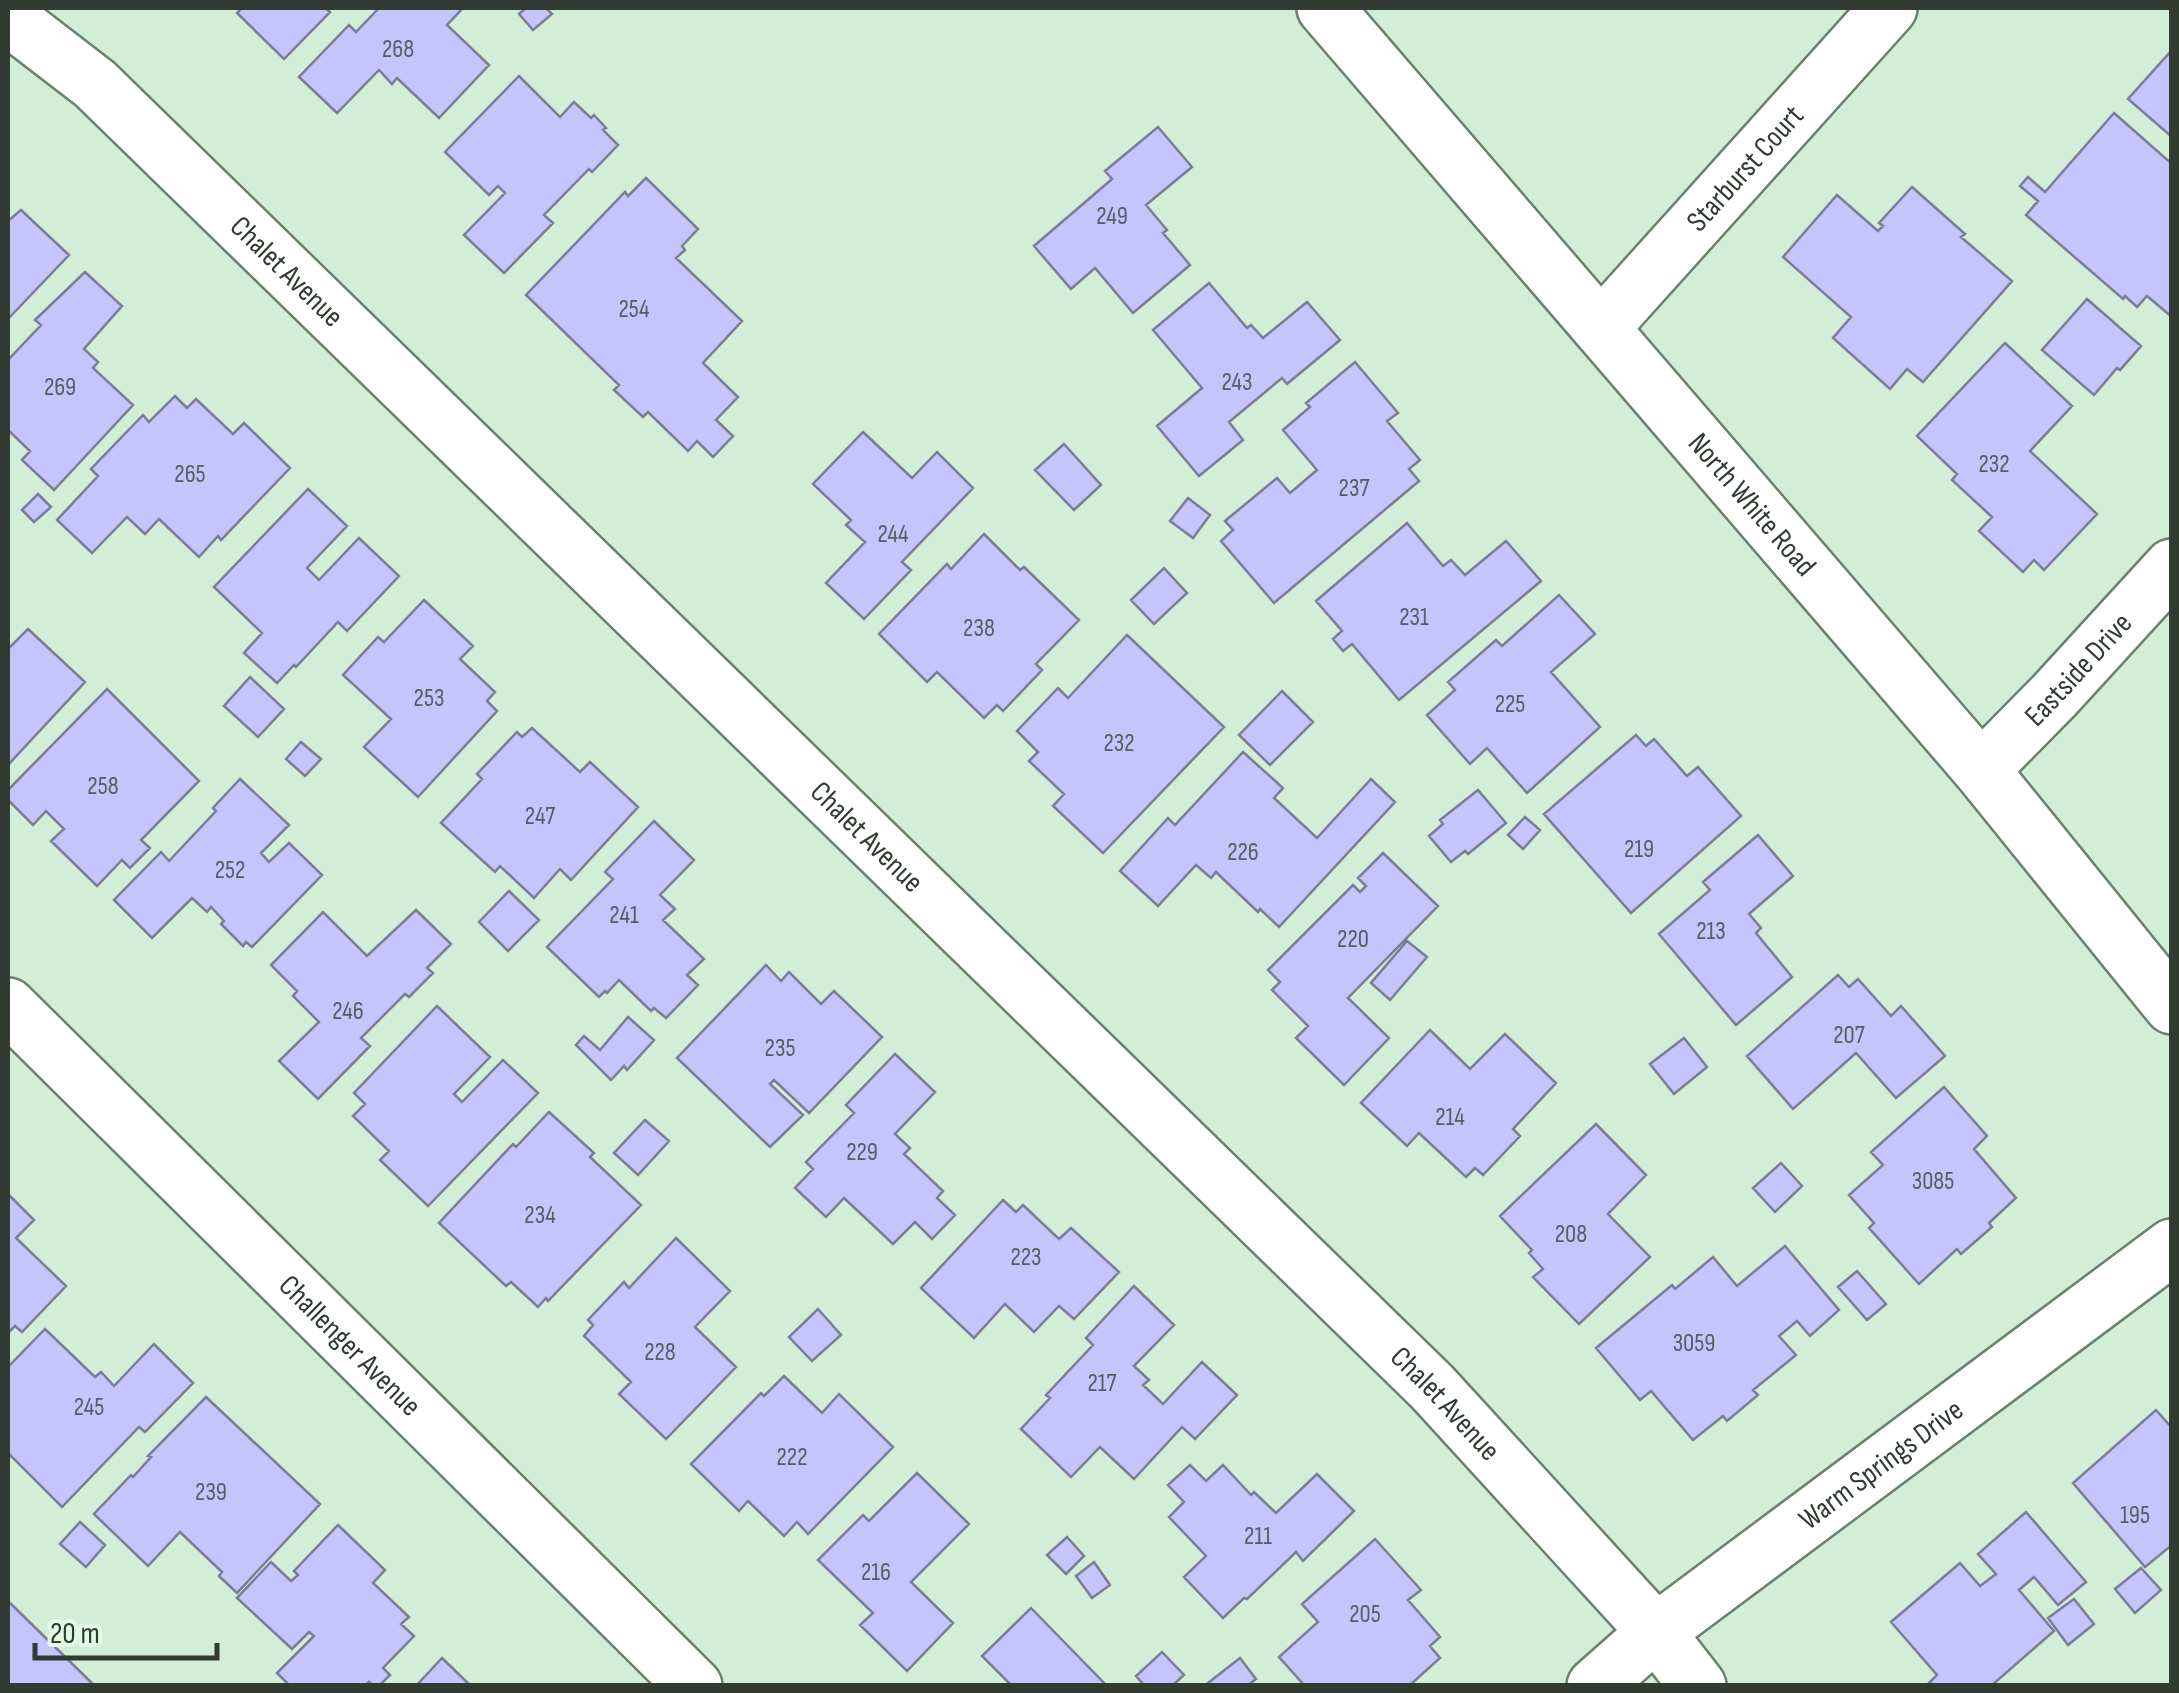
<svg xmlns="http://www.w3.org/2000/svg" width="2179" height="1693" font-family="'Sofia Sans Condensed',sans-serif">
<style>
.building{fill:#c3c5fc;stroke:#7b7c97;stroke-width:2.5}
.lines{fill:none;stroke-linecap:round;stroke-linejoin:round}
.minor-casing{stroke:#69816d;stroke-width:60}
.secondary-casing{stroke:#69816d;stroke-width:60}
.minor{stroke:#fff;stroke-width:55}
.secondary{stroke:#fff;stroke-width:55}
.labels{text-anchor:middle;stroke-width:10;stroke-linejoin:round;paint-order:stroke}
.number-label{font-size:25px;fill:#565e64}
.street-label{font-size:30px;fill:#313b32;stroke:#e0fce5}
</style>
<rect width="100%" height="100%" fill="#d3eed7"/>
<path class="building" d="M242,8H325L330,12L284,59L237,13Z
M379,8H463L447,25L489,65L439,118L397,78L392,84L379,70L337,113L299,77L349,25L356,32Z
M526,8H546L552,14L533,30L519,14Z
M2172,50V137L2128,99Z
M519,76L560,117L574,102L591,118L594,115L606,128L603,130L618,145L592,172L589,169L544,215L553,223L504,273L464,235L505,193L498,186L489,195L445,152Z
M2114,113L2172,164V317L2147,296L2137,307L2125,296L2123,299L2026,215L2038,201L2020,186L2028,177L2045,192Z
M1158,127L1192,167L1146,205L1167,230L1163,233L1190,265L1133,313L1095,268L1071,289L1034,246L1112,179L1105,171Z
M646,178L698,229L682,246L685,250L676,258L742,321L703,363L738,397L716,420L733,436L713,457L697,441L688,451L648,412L643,417L614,390L619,385L526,295L625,192L628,196Z
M1912,187L1965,234L1961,237L2012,281L1923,382L1907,369L1890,389L1833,338L1851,317L1783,257L1837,195L1878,231L1883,226L1879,223Z
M21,210L69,255L8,319V221Z
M85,272L122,306L84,349L98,362L93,368L133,405L54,490L22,460L30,451L8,430V360L41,325L35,320Z
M1209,283L1247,328L1251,325L1263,338L1307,302L1340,340L1287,384L1282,378L1229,422L1243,440L1199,476L1157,426L1202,388L1153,330Z
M2087,299L2141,346L2120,370L2117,368L2094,395L2042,350Z
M2005,343L2072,406L2030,451L2097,514L2044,570L2034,560L2023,572L1979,531L1992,517L1952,480L1957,474L1917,436Z
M1355,362L1398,413L1387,421L1420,460L1409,469L1419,481L1274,603L1221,541L1233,530L1225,521L1277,478L1290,493L1317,470L1283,430L1310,407L1306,403Z
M175,396L187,408L196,399L233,434L244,423L290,468L221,540L218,536L199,557L159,519L145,534L127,517L92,553L57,520L98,476L91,469L143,415L149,422Z
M863,432L912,478L937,452L973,488L902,562L911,570L864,619L826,583L865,542L846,525L851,520L813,484Z
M1064,444L1101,485L1074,510L1035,470Z
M308,489L347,526L307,568L319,580L359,538L399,576L347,631L338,622L296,667L294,665L277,683L244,653L262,633L214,587Z
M38,494L51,507L34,522L22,510Z
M1188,498L1210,515L1193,538L1170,521Z
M1407,523L1443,566L1451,560L1465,575L1506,541L1541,581L1399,700L1352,644L1343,651L1333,639L1342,631L1316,601Z
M984,534L1020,570L1024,567L1079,620L1036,664L1042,670L1003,711L997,705L984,718L937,672L927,682L879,634L947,564L951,569Z
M1164,568L1187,593L1154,624L1131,600Z
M1559,595L1595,634L1551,672L1600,727L1527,793L1487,748L1470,764L1427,715L1455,690L1448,682L1496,640L1502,646Z
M424,600L473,646L460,659L495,692L487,701L497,711L418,797L364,747L391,719L343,675L378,637L384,642Z
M28,629L85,682L8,765V649Z
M1127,635L1224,727L1103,853L1053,806L1064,794L1029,761L1038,752L1017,731L1058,688L1068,698Z
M250,677L284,709L258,737L224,706Z
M107,689L199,781L141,840L150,848L130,868L122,860L97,886L51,841L64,829L46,811L33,825L8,800V790Z
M1282,691L1313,722L1270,765L1239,735Z
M532,728L580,772L590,762L638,807L571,880L560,869L534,898L500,866L495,872L441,823L482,779L477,774L517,732L522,737Z
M1636,735L1646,746L1654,739L1687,776L1698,767L1741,816L1631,913L1544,814Z
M301,742L321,759L305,776L286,759Z
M1243,752L1283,788L1274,798L1317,838L1371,779L1395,802L1279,927L1260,909L1258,912L1216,872L1211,878L1196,865L1158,906L1120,871L1168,818L1175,825Z
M240,779L289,825L261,853L269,862L289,843L322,875L252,947L246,942L243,946L221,924L224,921L211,907L207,912L192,898L152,938L114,900L161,852L169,861L216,811L213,808Z
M1478,790L1506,823L1468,854L1465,851L1451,862L1429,836L1443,824L1440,820Z
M1525,817L1540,830L1523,849L1508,835Z
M654,821L694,860L660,895L675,909L663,920L704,959L687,975L698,985L666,1018L654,1008L651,1011L619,980L607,993L605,991L599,997L547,947L613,879L605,872Z
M1758,835L1793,876L1749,914L1761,928L1756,933L1792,977L1736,1025L1659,934L1710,890L1703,882Z
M1383,853L1438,906L1348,998L1389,1038L1344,1085L1296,1038L1308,1026L1272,990L1280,982L1268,970L1353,885L1360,892L1366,886L1358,878Z
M509,891L539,920L508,951L479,922Z
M416,910L451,944L427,968L433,973L409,997L405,994L361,1038L370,1046L318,1099L279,1061L319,1022L293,996L297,991L271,965L323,912L367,956Z
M1407,941L1427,957L1390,1000L1371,983Z
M766,965L781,981L789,972L821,1004L834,991L882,1037L809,1113L774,1080L770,1084L803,1115L770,1147L677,1058Z
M1838,975L1849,987L1858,979L1891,1016L1901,1006L1945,1056L1896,1098L1856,1053L1793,1109L1747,1056Z
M437,1006L490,1057L454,1094L462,1102L503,1060L538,1093L428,1206L380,1160L389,1151L353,1116L365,1104L354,1093Z
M628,1017L654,1040L627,1070L624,1066L611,1080L576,1045L584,1036L600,1050Z
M1430,1030L1470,1069L1505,1034L1556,1083L1513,1129L1520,1136L1483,1175L1475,1168L1466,1177L1419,1133L1407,1146L1361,1103Z
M1684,1038L1707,1067L1674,1094L1650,1064Z
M895,1054L935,1092L895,1134L910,1148L904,1154L943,1191L937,1198L955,1215L932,1239L915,1222L893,1244L844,1198L826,1217L795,1188L813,1169L806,1162L854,1113L846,1105Z
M1944,1087L1987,1136L1974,1149L2016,1198L1989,1223L1992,1227L1961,1254L1957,1249L1919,1284L1869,1228L1874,1223L1849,1195L1883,1165L1871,1152Z
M549,1112L594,1153L590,1157L641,1205L548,1301L546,1298L538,1307L511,1282L506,1286L439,1223L513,1144L516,1147Z
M645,1120L669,1141L638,1175L614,1153Z
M1596,1124L1646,1175L1608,1214L1650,1257L1579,1324L1533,1277L1543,1269L1529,1253L1532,1250L1500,1216Z
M1781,1163L1802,1186L1775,1212L1753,1188Z
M8,1194L34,1220L16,1238L66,1286L22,1332L15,1326L8,1333Z
M1003,1200L1016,1212L1023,1205L1059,1239L1071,1228L1119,1272L1074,1319L1059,1306L1034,1332L1005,1304L974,1338L921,1288Z
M676,1238L730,1291L695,1327L736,1367L666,1439L619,1394L631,1382L584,1336L593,1325L588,1320L624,1282L629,1288Z
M1785,1246L1839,1310L1810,1336L1797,1321L1779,1336L1796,1355L1753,1390L1758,1395L1727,1421L1723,1416L1693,1440L1651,1391L1640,1400L1596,1348L1672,1285L1675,1289L1713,1257L1737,1286Z
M1857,1271L1886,1304L1867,1320L1838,1287Z
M1134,1286L1174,1325L1134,1366L1149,1380L1143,1385L1163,1404L1202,1362L1237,1395L1195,1439L1182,1427L1134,1479L1100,1447L1071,1477L1021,1429L1050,1398L1046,1395L1093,1345L1086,1338Z
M818,1309L841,1335L812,1361L789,1337Z
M45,1329L95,1377L101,1372L114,1386L154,1344L193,1383L145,1432L139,1427L62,1507L8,1453V1367Z
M784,1376L822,1413L839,1394L893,1447L808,1534L797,1522L784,1536L748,1501L739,1511L691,1464L761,1393L764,1396Z
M206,1397L320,1504L237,1593L219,1576L222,1572L180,1532L148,1566L94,1514L131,1475L133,1477L151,1457L148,1456Z
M2156,1410L2172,1428V1545L2145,1567L2073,1483Z
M1190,1465L1206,1481L1223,1465L1251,1495L1254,1492L1276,1513L1317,1474L1354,1511L1303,1561L1296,1552L1247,1599L1244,1598L1223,1618L1184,1577L1206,1556L1169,1517L1184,1502L1168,1485Z
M917,1473L969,1524L911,1582L953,1623L907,1671L860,1625L873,1613L818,1560L863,1515L869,1521Z
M2026,1512L2086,1582L2058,1605L2034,1577L2019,1590L2054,1631L1991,1686H1926L1937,1675L1891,1622L1960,1563L1980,1586L1996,1574L1978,1554Z
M80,1522L105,1545L86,1567L60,1544Z
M338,1525L385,1570L373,1583L409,1617L401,1624L414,1636L383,1668L390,1675L379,1686H374L369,1682L365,1686H290L277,1673L314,1636L309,1632L292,1649L237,1598L271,1562L291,1581L298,1575L294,1571Z
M1067,1537L1084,1556L1066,1574L1047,1555Z
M1375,1539L1421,1590L1408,1600L1440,1637L1430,1646L1440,1658L1409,1686H1305L1279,1657L1318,1622L1302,1604Z
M1094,1562L1110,1585L1092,1598L1076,1576Z
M2141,1568L2161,1590L2135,1613L2115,1589Z
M2074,1599L2094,1624L2068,1645L2048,1618Z
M10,1603L95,1686H8V1605Z
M1031,1608L1107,1686H1012L982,1656Z
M1162,1652L1184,1675L1172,1686H1145L1136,1676Z
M442,1658L471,1686H416Z
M1240,1658L1256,1679L1247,1686H1210L1208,1683Z"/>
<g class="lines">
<defs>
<g id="minor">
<path id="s1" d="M8,17L95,84L1432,1387L1656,1632L1698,1686"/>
<path id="s2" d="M1601,328L1889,8"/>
<path id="s3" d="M1981,770L2054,696L2172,567"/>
<path id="s4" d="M8,1006L694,1686"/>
<path id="s5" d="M1595,1686L1656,1632L2172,1247"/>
</g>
<g id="secondary">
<path id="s6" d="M1325,8L1981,770L2172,1006"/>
</g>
</defs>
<use href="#minor" class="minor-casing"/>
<use href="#secondary" class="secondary-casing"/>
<use href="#minor" class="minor"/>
<use href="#secondary" class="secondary"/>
</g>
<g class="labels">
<g class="number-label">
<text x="398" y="57">268</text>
<text x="1112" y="224">249</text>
<text x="634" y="317">254</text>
<text x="1237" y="390">243</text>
<text x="60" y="395">269</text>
<text x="1994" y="472">232</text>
<text x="190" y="482">265</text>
<text x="1354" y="496">237</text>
<text x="893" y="542">244</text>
<text x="1414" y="625">231</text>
<text x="979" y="636">238</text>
<text x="429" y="706">253</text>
<text x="1510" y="712">225</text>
<text x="1119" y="751">232</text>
<text x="103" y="794">258</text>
<text x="540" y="824">247</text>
<text x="1639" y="857">219</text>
<text x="1243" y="860">226</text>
<text x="230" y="878">252</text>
<text x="624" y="923">241</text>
<text x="1711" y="939">213</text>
<text x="1353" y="947">220</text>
<text x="348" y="1019">246</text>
<text x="1849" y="1043">207</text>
<text x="780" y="1056">235</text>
<text x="1450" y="1125">214</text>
<text x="862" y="1160">229</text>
<text x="1933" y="1189">3085</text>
<text x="540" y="1223">234</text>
<text x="1571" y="1242">208</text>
<text x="1026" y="1265">223</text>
<text x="1694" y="1351">3059</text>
<text x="660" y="1360">228</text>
<text x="1102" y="1391">217</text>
<text x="89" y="1415">245</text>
<text x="792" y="1465">222</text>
<text x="211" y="1500">239</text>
<text x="2135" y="1523">195</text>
<text x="1258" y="1544">211</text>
<text x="876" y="1580">216</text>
<text x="1365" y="1622">205</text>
</g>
<g class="street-label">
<text dy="10" stroke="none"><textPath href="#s2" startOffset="215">Starburst Court</textPath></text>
<text dy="10" stroke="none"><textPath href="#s1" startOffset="378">Chalet Avenue</textPath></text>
<text dy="10" stroke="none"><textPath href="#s6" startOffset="655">North White Road</textPath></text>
<text dy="10" stroke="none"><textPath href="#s3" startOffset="140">Eastside Drive</textPath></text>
<text dy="10" stroke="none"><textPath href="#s1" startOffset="1188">Chalet Avenue</textPath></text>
<text dy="10" stroke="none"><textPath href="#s4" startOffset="482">Challenger Avenue</textPath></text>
<text dy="10" stroke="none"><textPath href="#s1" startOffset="1998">Chalet Avenue</textPath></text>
<text dy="10" stroke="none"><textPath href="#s5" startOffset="362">Warm Springs Drive</textPath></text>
</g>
</g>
<rect width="2179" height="1693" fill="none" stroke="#313b32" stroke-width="20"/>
<path d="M35 1643v15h182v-15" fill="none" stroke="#313b32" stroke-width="5"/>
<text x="50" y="1643" font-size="30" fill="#313b32" stroke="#e0fce5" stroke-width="8" paint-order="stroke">20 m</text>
</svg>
